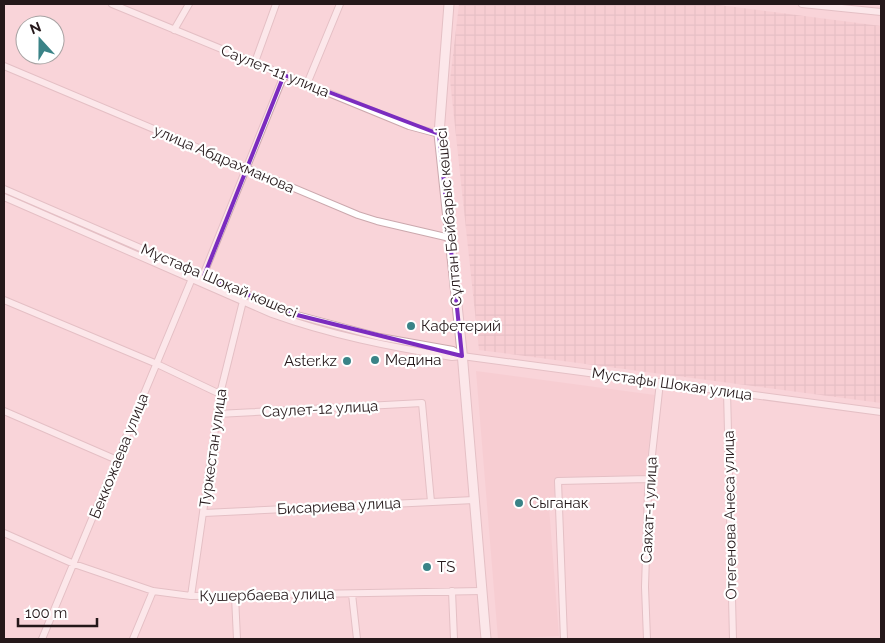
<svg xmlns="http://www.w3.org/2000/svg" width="885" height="643" font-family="Raleway,sans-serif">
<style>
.built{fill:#f3c6cb}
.industrial{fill:url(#industrial-grid)}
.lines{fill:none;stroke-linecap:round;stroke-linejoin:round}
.minor-casing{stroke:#cba8ad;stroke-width:8}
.major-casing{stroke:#cba8ad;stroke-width:11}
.minor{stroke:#fff;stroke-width:6}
.major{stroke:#fff;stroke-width:9}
.marked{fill:none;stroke:#7b2cbf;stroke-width:4;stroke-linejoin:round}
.poi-dot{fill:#3a8387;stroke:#fff;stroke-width:2}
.labels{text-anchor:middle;stroke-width:4.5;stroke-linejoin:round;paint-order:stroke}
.street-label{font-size:15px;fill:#25181a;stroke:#fff}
.poi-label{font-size:15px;fill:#25181a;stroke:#fff;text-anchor:start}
</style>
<defs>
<pattern id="industrial-grid" width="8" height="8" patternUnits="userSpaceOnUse" patternTransform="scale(1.25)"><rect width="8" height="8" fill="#f3c6cb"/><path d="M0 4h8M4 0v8" fill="none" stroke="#d0a9ae"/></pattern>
</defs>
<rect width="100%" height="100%" fill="#f9d4d9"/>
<path class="built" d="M476,371L655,395L645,477L555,479L554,500L549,507L559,636L498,639Z"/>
<path class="industrial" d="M459,4H711L881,26V403L479,350L450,80Z"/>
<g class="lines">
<defs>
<path id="minor" d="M112,4L409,126L439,134
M802,4L881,12
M174,30L189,4
M255,62L276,4
M4,66L358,215L377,221L450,238
M307,84L340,4
M4,189L293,314L380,337L453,350L462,356
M4,197L272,314C330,335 391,347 452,357L462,356L881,412
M202,278L284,75
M4,300L157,364L220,394
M727,391L733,639
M4,411L117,460
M217,414L422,403L431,502
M204,513L474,500
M4,533L74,564L153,591L191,596L482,591
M452,591L454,639
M352,594L357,639
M191,596L220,394L243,301
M235,596L237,639
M42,639L193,276
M133,639L153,591
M564,639L558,481L649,479
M647,639L645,587L648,491L660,382"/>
<path id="major" d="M449,4L439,134L462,352L486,639"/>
</defs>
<use href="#minor" class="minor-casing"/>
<use href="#major" class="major-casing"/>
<use href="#minor" class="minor"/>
<use href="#major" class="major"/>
</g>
<path d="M0 0H885V643H0ZM284,75L439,134L462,356L293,314L204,276Z" fill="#f9d4d9" fill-opacity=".55" fill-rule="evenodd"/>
<path class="marked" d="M284,75L439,134L462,356L293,314L204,276Z"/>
<g class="poi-dot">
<circle cx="411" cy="326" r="5"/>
<circle cx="375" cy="360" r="5"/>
<circle cx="347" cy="361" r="5"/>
<circle cx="519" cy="503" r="5"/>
<circle cx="427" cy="567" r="5"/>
</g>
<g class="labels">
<g class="street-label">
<text transform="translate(275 71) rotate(22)" y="5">Саулет-11 улица</text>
<text transform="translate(224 159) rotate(23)" y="5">улица Абдрахманова</text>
<text transform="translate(449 217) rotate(-95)" y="5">Сұлтан Бейбарыс көшесі</text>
<text transform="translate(219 281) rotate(23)" y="5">Мұстафа Шоқай көшесі</text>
<text transform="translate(672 384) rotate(8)" y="5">Мустафы Шокая улица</text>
<text transform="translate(320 409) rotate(-3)" y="5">Саулет-12 улица</text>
<text transform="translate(213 448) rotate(-82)" y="5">Туркестан улица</text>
<text transform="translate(119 456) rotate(-68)" y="5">Беккожаева улица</text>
<text transform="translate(339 506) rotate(-3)" y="5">Бисариева улица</text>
<text transform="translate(649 510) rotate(-87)" y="5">Саяхат-1 улица</text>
<text transform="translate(730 515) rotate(-91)" y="5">Отегенова Анеса улица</text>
<text transform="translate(267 595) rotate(-1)" y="5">Кушербаева улица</text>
</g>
<g class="poi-label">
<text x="421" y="331">Кафетерий</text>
<text x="385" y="365">Медина</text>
<text x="337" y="366" text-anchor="end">Aster.kz</text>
<text x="529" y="508">Сыганак</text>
<text x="437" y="572">TS</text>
</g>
</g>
<rect width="885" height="643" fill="none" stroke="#25181a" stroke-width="10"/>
<g transform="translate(40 40) rotate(339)"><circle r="24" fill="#ffffff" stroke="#a8a3a3"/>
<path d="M0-4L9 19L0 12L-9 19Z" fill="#3a8387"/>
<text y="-8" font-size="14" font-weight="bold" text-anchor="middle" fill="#25181a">N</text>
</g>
<path d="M18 618v8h79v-8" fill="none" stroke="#25181a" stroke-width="2.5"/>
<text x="25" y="618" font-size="15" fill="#25181a" stroke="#ffffff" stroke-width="4" paint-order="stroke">100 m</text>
</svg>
